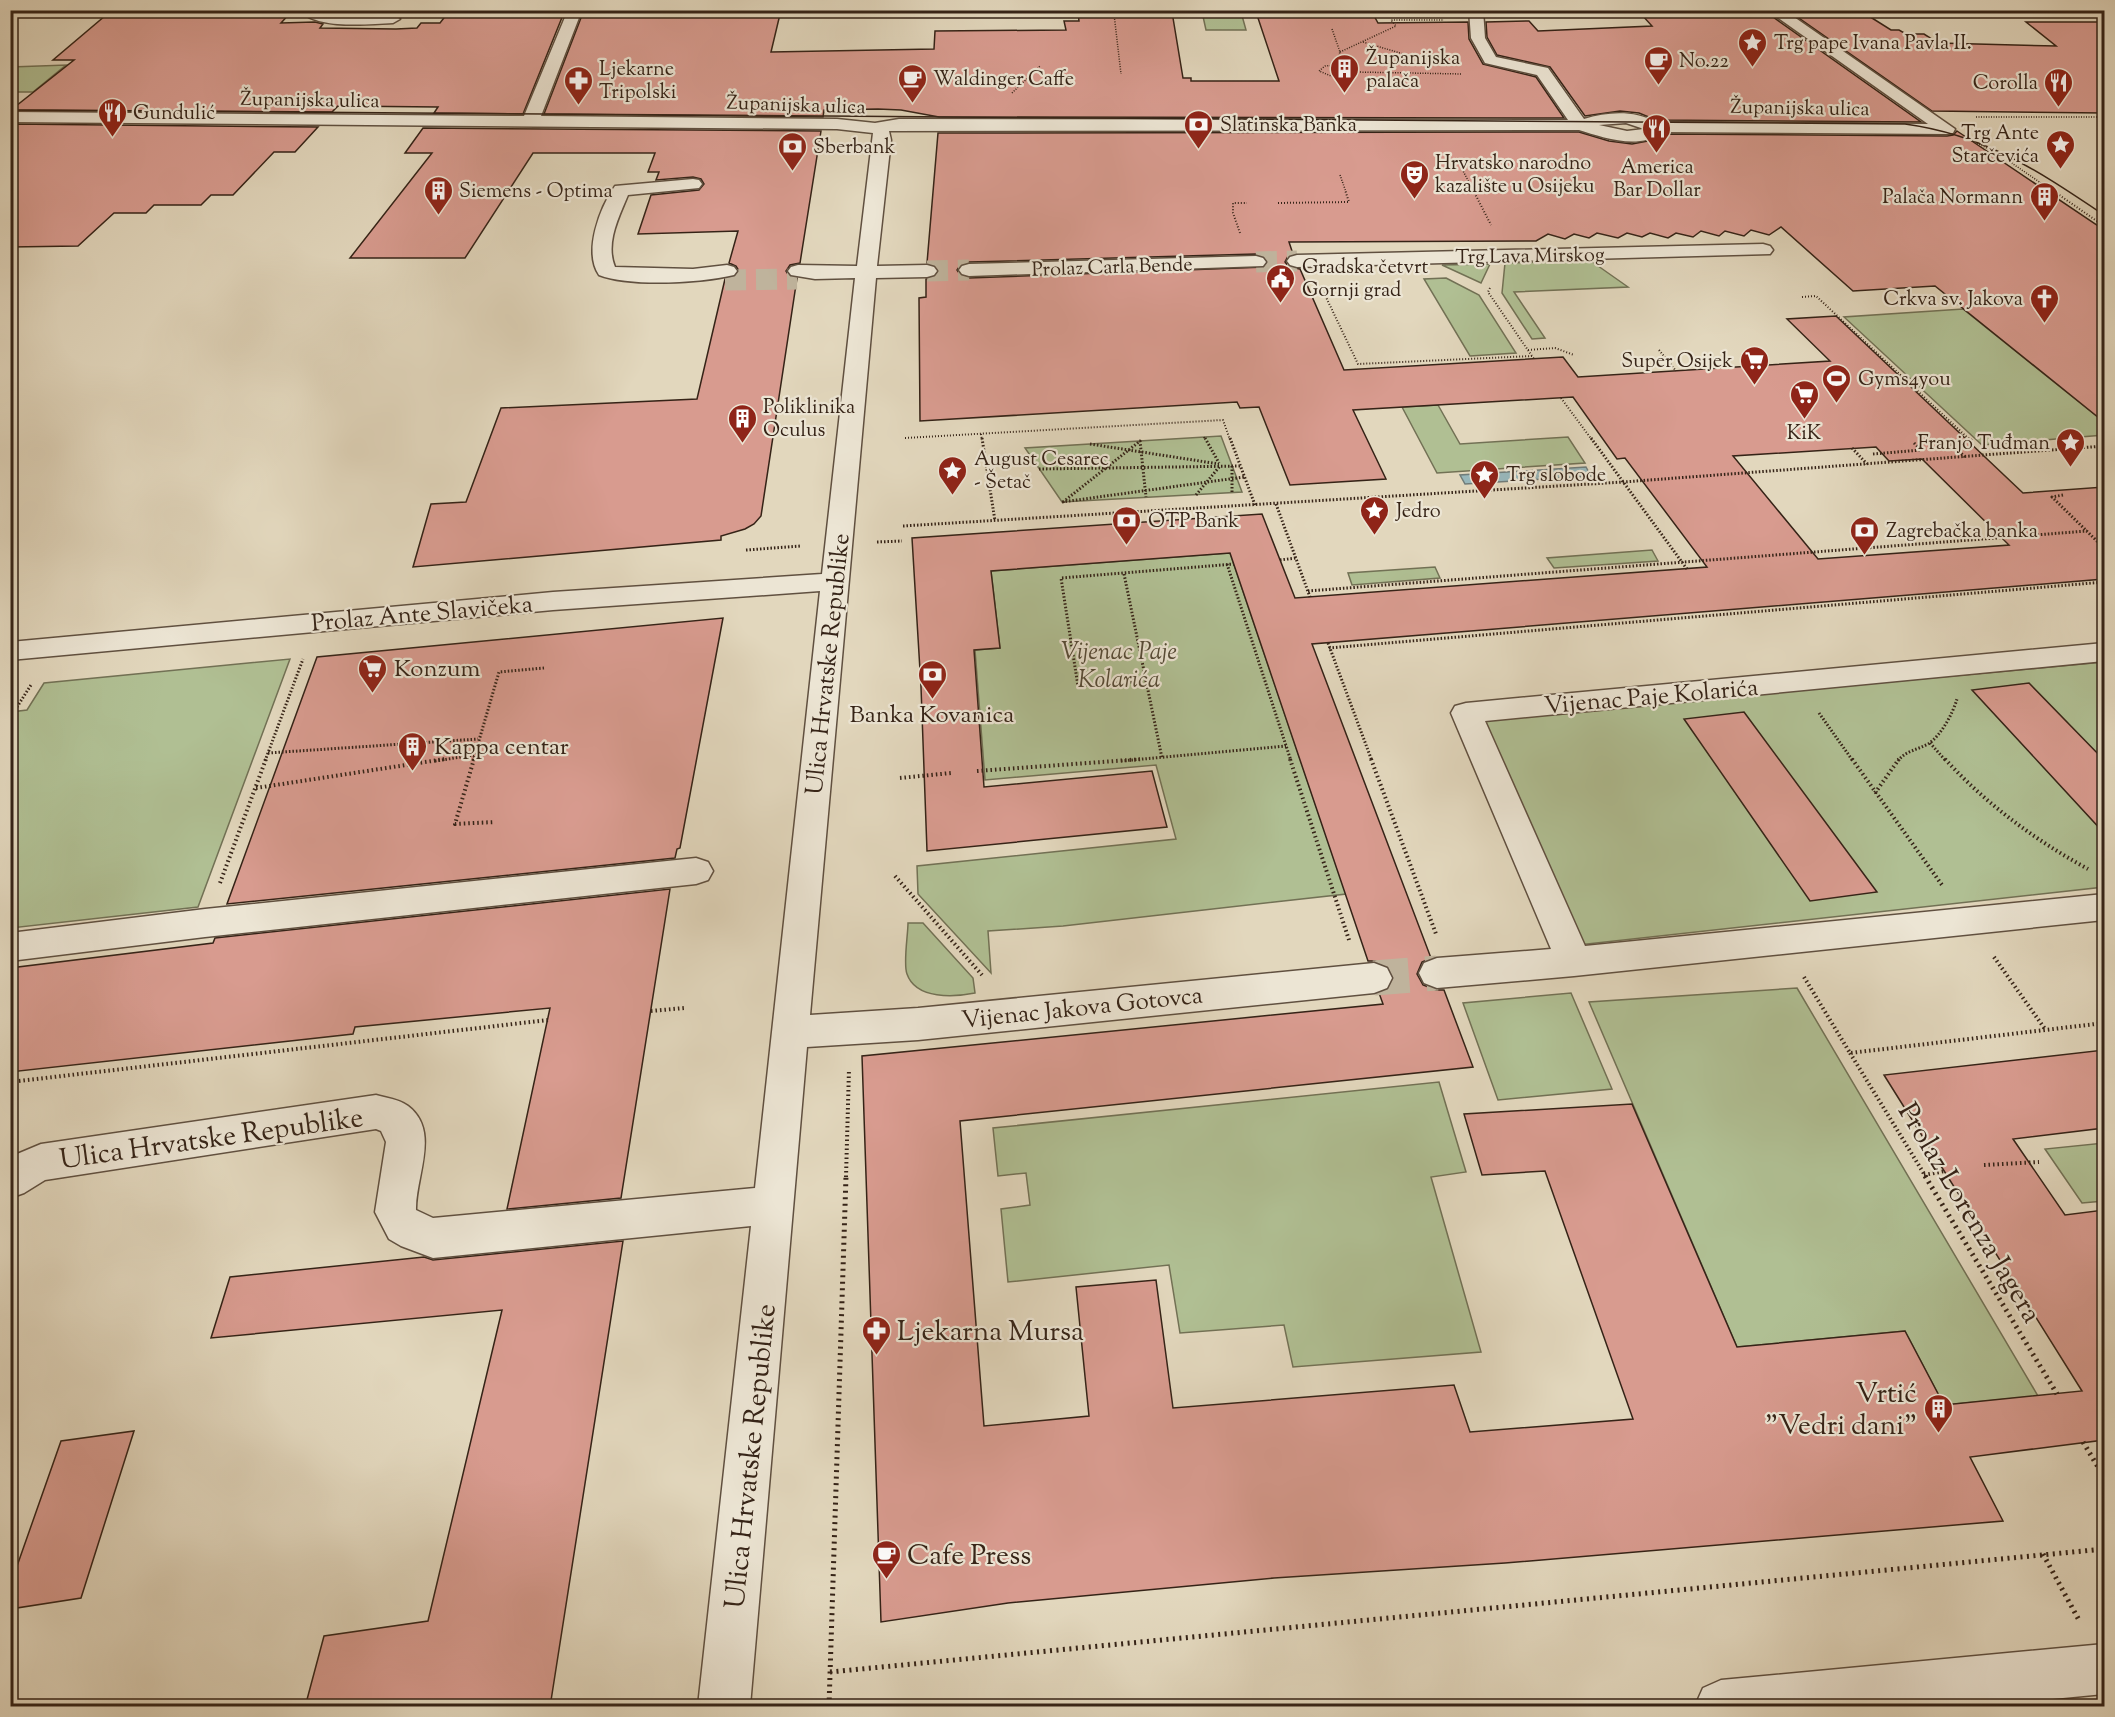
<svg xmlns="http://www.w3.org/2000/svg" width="2115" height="1717" font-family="'Sorts Mill Goudy',serif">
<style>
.green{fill:#b0bf93;stroke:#727155;stroke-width:1.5}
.water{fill:#98b7bb;stroke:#707c79;stroke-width:1.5}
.building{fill:#d89b8f;stroke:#352317;stroke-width:1.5;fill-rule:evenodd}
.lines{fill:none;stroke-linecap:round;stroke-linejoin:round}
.minor-tunnel-far1{stroke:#bfb39c;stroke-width:21;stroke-dasharray:21 10;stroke-linecap:butt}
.minor-tunnel{stroke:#bfb39c;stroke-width:35;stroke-dasharray:35 17;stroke-linecap:butt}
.minor-casing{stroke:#605040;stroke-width:3}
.major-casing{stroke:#352317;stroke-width:3}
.path-far4{stroke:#352317;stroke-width:1.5;stroke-dasharray:1 1.5;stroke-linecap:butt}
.path-far3{stroke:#352317;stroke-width:2;stroke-dasharray:1 2;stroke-linecap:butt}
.path-far2{stroke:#352317;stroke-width:3;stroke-dasharray:1.5 2;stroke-linecap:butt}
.path-far1{stroke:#352317;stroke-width:4;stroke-dasharray:1.5 3;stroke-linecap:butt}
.path{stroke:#352317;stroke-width:5;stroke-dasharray:2 4.5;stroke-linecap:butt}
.minor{fill:#ece5d4;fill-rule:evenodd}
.major{fill:#e2d7bd;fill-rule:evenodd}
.tram{stroke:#352317;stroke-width:1.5}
.labels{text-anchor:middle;stroke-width:4.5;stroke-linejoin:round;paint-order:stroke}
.far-poi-label{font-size:20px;fill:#352317;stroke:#ece5d4;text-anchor:start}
.far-street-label{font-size:20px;fill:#352317;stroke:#ece5d4}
.street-label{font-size:24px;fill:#352317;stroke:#ece5d4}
.park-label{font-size:24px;font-style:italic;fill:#544a36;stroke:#ece5d4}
.poi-label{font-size:24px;fill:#352317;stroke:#ece5d4;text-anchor:start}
.near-street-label{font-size:28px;fill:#352317;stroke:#ece5d4}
.near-poi-label{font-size:28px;fill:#352317;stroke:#ece5d4;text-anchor:start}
</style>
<rect width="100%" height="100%" fill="#e2d7bd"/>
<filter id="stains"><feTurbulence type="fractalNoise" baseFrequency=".00333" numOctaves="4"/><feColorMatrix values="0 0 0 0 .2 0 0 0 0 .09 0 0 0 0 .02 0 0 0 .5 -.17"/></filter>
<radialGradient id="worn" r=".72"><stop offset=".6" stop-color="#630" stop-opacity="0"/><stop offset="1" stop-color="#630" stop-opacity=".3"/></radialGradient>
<path class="green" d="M1202,12H1241L1246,30H1206Z
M66,65L33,92H11V67Z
M1591,261L1628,287L1514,292L1545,338L1532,339L1502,293L1505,263Z
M1490,264L1481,283L1442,265Z
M1446,278L1479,295L1516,353L1470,356L1424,279Z
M1963,309L2104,422V435L1982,445L1844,317Z
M1438,405L1460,444L1568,437L1585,463L1437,473L1402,407Z
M1221,436L1242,492L1062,502L1025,448Z
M1652,550L1658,561L1554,568L1547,558Z
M1230,553L1346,894L1063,926L988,931L991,973L918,894L917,866L1176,839L1156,765L985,780L975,650L1000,648L991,571Z
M1435,567L1440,578L1352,585L1348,573Z
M290,659L198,907L11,928V712L27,710L44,683Z
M2104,662V887L1578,945L1476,720Z
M908,923H923L973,978L975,993C955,997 916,1000 907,974C903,964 908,935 908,923Z
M1797,988L2038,1396L1944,1405L1905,1331L1737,1347L1589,1002Z
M1571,993L1612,1089L1498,1100L1463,1003Z
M1439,1082L1466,1172L1431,1177L1481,1352L1293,1367L1284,1325L1180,1333L1169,1265L1008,1282L1001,1209L1030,1205L1026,1173L998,1176L993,1128Z
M2104,1143V1201L2082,1203L2045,1149Z"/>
<path class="water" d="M1586,467L1591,476L1465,484L1460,475Z"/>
<path class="building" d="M112,10H293L281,23L315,22L323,24L320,28L396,29L417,28L421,23H440L450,10H565L523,114L434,113L438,107L338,106L332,112L11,110L74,60H53Z
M584,10H781L771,52L934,49L935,31L1066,30L1064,21H1079L1078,13L1172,12L1183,78H1191V81H1279L1256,12H1372L1378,23L1468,22L1469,39L1483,64L1536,77L1564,118L939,117L901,110L878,109L824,110L823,117L544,114Z
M1695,10H1754L1764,17H1773L1921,122L1656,120L1639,113L1620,111L1585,116L1550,67L1497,55L1487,37L1486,22L1529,21L1538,31L1652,26L1641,14Z
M1864,13L1891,30H1899L1906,34H1924L1938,43L2056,46L2026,22H2104V113L1932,111L1796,16L1840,17Z
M10,124L318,127L295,152H274L233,195H211L201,205H154L146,213H114L78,246L10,247Z
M423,128L821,131L800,263L790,265L786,271L789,276L797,278L761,516L754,524L745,529L721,536V540L413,567L431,504L466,502L501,408L697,399L725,279L734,277L739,271L736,266L729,263L738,231L638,234L651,195L699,190L704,184L701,179L693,177L656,180L659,172H648L655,153H533L465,258H350L432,153H405Z
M1957,131L2104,230V422L1935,286L1853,291L1781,227L1769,235L1751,230L1744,236L1725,231L1719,236L1701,231L1693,237L1676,233L1668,238L1650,233L1642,237L1627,233L1618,238L1597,233L1589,238L1574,234L1565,239L1548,234L1536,241L1289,242L1293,254L1288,256L1285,262L1289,267L1300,269L1344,370L1563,357L1578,377L1830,361L1787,319L1836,316L2023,493L2104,487V579L1312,644L1431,958L1422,962L1417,974L1423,985L1436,990H1444L1473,1067L960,1121L984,1426L1089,1416L1076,1287L1156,1280L1173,1408L1454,1385L1470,1432L1633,1419L1545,1171L1482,1175L1464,1114L1632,1104L1737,1347L1905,1331L1944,1405L2082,1391L1884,1075L2104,1050V1128L2013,1139L2065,1215L2104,1210V1440L1970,1457L2003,1521L1505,1563L1274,1578L1008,1603L881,1622L862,1056L1383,1004L1379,993L1389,989L1394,979L1388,966L1375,961H1368L1230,553L991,571L1000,648L974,650L984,787L1152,771L1167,827L927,851L921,687L912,538L1262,514L1295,598L1707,567L1625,458L1617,459L1573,397L1353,410L1386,479L1290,485L1259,407L1240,408L1237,402L920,421L919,298L926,297V279L935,277L939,271L935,265L927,263L938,133L1579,132L1609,141L1632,144L1653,140L1662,134L1947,136L1953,135ZM1256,254L1264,256L1268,261L1265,267L969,278L961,276L957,270L961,264L969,262ZM1876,447L1889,461L1922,459L2009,545L1818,559L1733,456Z
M723,618L680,848L677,849L675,858L227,904L317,657Z
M2029,683L2104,760V833L1972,690Z
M1744,712L1877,892L1810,901L1684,719Z
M670,889L621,1198L507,1209L550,1008L355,1027L353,1034L10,1072V968L213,943L215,938Z
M623,1241L550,1707H305L324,1636L428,1621L502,1310L211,1338L230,1277L424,1257L433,1260Z
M134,1431L81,1598L10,1609V1586L61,1441Z"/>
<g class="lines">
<path class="minor-tunnel-far1" d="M1256,262L1297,261
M927,271L969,270
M725,280L797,279"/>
<path class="minor-tunnel" d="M1374,978L1437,973"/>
<defs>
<path id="minor" d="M299,10L347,15H393L400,19L393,23C368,24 317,30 299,10Z
M568,10H582L541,116L837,119L875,123L899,119L1568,120L1537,75L1485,63L1471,38L1469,10H1483L1485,38L1496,57L1548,68L1584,119C1608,112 1633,110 1656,122L1928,124L1767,10H1784L1955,129L1953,133L1947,134L1661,132C1640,151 1602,137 1579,130L889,131L891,140L877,266L927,265L934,267L937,271L934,275L927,277L876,278L810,1015L918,1008L1374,963L1387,968L1392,978L1387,988L1374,993L918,1040L807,1047L750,1706H698L751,1226L433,1258L401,1246L389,1239L375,1212L386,1142L381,1131L376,1129L45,1180L24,1193L10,1198V1157L41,1144L376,1095C386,1098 399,1099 408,1106C441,1131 415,1177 416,1210L433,1218L755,1188L820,591L553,610L10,660V642L553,592L822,574L855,278L815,279L791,275L788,271L791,267L798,265L857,266L873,133L837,129L10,122V112L524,116ZM1626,123L1644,129L1627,131L1599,125Z
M1803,10H1859C1852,17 1810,17 1803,10Z
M693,179L699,180L702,184L699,188L628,195C619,217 605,243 615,267L693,269L727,265L734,267L737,271L734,275C701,283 630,287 599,275C583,252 600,207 615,186Z
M1763,244L1770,246L1773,250L1770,254L1297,267L1290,265L1287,261L1290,257L1297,255Z
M1256,256L1263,258L1266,262L1263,266L969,276L962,274L959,270L962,266L969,264Z
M2104,643V661L1485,721L1585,946L2104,894V920L1574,976L1437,988L1424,983L1419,973L1424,963L1437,958L1551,949L1451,713L1455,706L1466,703Z
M696,858L708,862L713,871L708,880L696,884L205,937L10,961V933L205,909Z
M2104,1644V1694L1980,1706H1695L1703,1688L1721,1680Z"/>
<path id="major" d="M10,10H21L10,17Z"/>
</defs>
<use href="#minor" class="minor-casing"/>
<use href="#major" class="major-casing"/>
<path class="path-far4" d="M1114,14L1121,74
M46,17L54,10
M1332,29L1340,52L1335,65
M1363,42L1417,58L1451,57
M1340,52L1396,26L1391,20H1444
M1340,65L1351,68L1354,74L1336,78L1319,71L1325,66Z
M1355,72L1462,74
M1012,93L1040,66
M1976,117H2104
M1977,143L2000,155L2054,192
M1461,167L1474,192
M1340,175L1346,192"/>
<path class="path-far3" d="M1473,190L1491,225
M2052,190L2104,226
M1278,203L1349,202L1345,190
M1240,233L1233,213V203H1247
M1490,288L1488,292L1534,359
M1324,293L1358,364L1532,356
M1802,297L1816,296L1970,440
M1528,350L1555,348L1574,355
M1659,350L1676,371
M1561,398L1592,440
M981,434L982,440
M1204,437L1205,440
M905,438L1223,420L1230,440"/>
<path class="path-far2" d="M982,438L995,521
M1205,438L1219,463
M1230,438L1255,505
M1591,438L1687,569
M1914,443L1921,450
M1090,444L1219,464
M1852,448L1867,464
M1873,454L1921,450
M1965,457L1950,443L1973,442L1969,438
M1232,466V493
M1039,469L1240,466
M1196,495L1220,466
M2063,495L2052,497L2104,548
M1062,502L1244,477
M1063,502L1140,441L1146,497
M1276,504L1310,597
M903,526L1623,482L2104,446
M877,542L902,541
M746,550L801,546
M1280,560L1296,558
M1227,564L1291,761
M1124,574L1162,758
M1308,591L2087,531
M1328,643L1372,761
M1329,648L2104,582
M1146,681L1078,686L1061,578L1234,564
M15,710L31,685
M1819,713L1853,761
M1930,743L1946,761
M268,753L478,739
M265,761L303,659
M435,761L474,755
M473,761L499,672L544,668
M1121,761L1286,746
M1898,761C1905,751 1917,750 1928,744C1941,736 1953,713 1957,699"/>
<path class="path-far1" d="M474,759L455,824L495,822
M1290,759L1349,940
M1371,759L1436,934
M1852,759L1942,885
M1945,759C1986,804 2035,840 2088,869
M977,771L1143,759
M900,778L951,773
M256,788L445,759
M1875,793L1899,759
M895,876L982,975
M220,883L266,759
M1994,957L2045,1029
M1804,977L1850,1053L2104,1023
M651,1011L684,1008
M1850,1053L1926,1177
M10,1082L548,1020
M1984,1165L2039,1162
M1924,1175L1945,1171
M846,1177L849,1069"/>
<path class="path" d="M1925,1176L2057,1394
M2083,1442L2104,1477
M2043,1554L2080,1622
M830,1672L2104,1549
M829,1706L846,1176"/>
<use href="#minor" class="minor"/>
<use href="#major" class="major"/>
<path class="tram" d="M10,110L1905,124C1986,135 2038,171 2104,215"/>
</g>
<defs>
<symbol id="sight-pin" viewBox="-11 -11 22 30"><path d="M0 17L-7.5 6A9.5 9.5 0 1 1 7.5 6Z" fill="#8f2418" stroke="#ece5d4"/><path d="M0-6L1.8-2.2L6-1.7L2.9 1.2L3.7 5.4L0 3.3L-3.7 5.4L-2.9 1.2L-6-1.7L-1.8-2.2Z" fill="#fff"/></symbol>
<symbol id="cafe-pin" viewBox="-11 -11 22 30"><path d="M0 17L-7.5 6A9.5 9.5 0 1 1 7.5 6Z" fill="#8f2418" stroke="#ece5d4"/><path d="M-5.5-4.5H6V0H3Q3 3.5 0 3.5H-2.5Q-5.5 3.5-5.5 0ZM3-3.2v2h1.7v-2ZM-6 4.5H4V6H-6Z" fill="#fff"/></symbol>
<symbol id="building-pin" viewBox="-11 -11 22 30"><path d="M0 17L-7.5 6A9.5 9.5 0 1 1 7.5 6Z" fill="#8f2418" stroke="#ece5d4"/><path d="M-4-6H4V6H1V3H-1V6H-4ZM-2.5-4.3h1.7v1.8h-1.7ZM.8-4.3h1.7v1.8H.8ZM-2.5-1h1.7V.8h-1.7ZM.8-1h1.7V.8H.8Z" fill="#fff"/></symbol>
<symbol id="pharmacy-pin" viewBox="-11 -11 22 30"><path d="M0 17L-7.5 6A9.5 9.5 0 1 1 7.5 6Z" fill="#8f2418" stroke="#ece5d4"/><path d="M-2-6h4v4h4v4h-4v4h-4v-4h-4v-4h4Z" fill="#fff"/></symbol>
<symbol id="restaurant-pin" viewBox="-11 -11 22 30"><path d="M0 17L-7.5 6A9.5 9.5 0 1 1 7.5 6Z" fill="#8f2418" stroke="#ece5d4"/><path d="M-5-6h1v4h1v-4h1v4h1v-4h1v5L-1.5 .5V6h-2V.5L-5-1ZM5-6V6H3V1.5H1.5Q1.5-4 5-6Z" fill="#fff"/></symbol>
<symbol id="bank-pin" viewBox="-11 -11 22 30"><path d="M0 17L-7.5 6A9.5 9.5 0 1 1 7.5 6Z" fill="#8f2418" stroke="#ece5d4"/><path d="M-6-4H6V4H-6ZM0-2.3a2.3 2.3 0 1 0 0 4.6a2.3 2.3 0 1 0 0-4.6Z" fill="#fff"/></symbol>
<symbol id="theatre-pin" viewBox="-11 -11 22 30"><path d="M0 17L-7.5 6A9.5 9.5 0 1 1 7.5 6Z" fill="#8f2418" stroke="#ece5d4"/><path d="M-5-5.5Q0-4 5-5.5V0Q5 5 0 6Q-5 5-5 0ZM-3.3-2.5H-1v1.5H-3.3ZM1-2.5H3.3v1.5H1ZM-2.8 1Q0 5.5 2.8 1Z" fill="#fff"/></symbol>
<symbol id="civic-pin" viewBox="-11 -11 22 30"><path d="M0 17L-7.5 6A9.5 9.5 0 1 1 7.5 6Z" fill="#8f2418" stroke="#ece5d4"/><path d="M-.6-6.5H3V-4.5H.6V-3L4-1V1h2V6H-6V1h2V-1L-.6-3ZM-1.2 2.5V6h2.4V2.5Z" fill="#fff"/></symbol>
<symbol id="church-pin" viewBox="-11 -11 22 30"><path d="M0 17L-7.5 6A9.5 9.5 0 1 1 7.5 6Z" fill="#8f2418" stroke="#ece5d4"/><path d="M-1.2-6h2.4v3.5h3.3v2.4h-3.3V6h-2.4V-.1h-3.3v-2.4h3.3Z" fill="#fff"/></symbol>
<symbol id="supermarket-pin" viewBox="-11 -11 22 30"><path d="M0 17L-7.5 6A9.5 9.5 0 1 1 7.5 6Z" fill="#8f2418" stroke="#ece5d4"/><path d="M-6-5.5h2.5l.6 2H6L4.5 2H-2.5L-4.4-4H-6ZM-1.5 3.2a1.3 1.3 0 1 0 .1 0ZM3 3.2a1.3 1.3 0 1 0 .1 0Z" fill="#fff"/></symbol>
<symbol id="stadium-pin" viewBox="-11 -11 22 30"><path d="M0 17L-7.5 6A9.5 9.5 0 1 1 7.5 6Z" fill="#8f2418" stroke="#ece5d4"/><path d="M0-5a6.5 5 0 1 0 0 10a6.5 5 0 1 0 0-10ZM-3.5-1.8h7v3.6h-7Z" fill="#fff"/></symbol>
</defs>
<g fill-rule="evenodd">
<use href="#sight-pin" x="1736" y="26" width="33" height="45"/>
<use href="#cafe-pin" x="1642" y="44" width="33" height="45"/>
<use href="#building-pin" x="1328" y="52" width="33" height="45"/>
<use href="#cafe-pin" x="896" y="62" width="33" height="45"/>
<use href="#pharmacy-pin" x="562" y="64" width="33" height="45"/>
<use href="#restaurant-pin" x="2042" y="66" width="33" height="45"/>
<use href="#restaurant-pin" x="96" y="96" width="33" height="45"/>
<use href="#bank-pin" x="1182" y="108" width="33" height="45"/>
<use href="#restaurant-pin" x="1640" y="112" width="33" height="45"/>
<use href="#sight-pin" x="2044" y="128" width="33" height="45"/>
<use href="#bank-pin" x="776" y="130" width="33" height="45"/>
<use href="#theatre-pin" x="1398" y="158" width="33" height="45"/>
<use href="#building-pin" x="422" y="174" width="33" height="45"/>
<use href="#building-pin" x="2028" y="180" width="33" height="45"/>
<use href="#civic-pin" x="1264" y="262" width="33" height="45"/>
<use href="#church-pin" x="2028" y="282" width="33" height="45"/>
<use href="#supermarket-pin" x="1738" y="344" width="33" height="45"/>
<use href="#stadium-pin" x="1820" y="362" width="33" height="45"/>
<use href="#supermarket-pin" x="1788" y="378" width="33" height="45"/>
<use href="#building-pin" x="726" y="402" width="33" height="45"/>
<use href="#sight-pin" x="2054" y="426" width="33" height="45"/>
<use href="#sight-pin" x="936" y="454" width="33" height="45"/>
<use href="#sight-pin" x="1468" y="458" width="33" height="45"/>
<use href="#sight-pin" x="1358" y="494" width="33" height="45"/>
<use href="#bank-pin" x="1110" y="504" width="33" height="45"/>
<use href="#bank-pin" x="1848" y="514" width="33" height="45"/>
<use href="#supermarket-pin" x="356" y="652" width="33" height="45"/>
<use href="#bank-pin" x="916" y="658" width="33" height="45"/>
<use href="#building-pin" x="396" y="730" width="33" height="45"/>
<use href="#pharmacy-pin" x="860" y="1314" width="33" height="45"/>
<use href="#building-pin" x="1922" y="1392" width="33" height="45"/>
<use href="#cafe-pin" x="870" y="1538" width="33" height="45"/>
</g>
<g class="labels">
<g class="far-poi-label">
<text x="1774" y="49">Trg pape Ivana Pavla II.</text>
<text x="1366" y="64">Županijska<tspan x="1366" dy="23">palača</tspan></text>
<text x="1679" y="67">No.22</text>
<text x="599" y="75">Ljekarne<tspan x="599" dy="23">Tripolski</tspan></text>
<text x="933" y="85">Waldinger Caffe</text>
<text x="2038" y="89" text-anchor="end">Corolla</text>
<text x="133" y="119">Gundulić</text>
<text x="1220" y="131">Slatinska Banka</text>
<text x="2039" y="139" text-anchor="end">Trg Ante<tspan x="2039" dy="23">Starčevića</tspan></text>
<text x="813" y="153">Sberbank</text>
<text x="1435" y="169">Hrvatsko narodno<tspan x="1435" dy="23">kazalište u Osijeku</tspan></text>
<text x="1657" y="173" text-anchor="middle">America<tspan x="1657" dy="23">Bar Dollar</tspan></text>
<text x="459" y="197">Siemens - Optima</text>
<text x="2023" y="203" text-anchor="end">Palača Normann</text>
<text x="1302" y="273">Gradska četvrt<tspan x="1302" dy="23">Gornji grad</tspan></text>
<text x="2023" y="305" text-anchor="end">Crkva sv. Jakova</text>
<text x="1733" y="367" text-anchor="end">Super Osijek</text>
<text x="1858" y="385">Gyms4you</text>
<text x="763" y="413">Poliklinika<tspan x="763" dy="23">Oculus</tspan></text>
<text x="1804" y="439" text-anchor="middle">KiK</text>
<text x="2050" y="449" text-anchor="end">Franjo Tuđman</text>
<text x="974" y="465">August Cesarec<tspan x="974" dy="23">- Šetač</tspan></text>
<text x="1506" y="481">Trg slobode</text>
<text x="1396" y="517">Jedro</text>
<text x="1148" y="527">OTP Bank</text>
<text x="1886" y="537">Zagrebačka banka</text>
</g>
<g class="far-street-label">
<text transform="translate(310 99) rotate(1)" y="7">Županijska ulica</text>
<text transform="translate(796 104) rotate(2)" y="7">Županijska ulica</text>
<text transform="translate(1800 107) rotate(1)" y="7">Županijska ulica</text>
<text transform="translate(1530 255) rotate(-1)" y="7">Trg Lava Mirskog</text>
<text transform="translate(1112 266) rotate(-2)" y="7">Prolaz Carla Bende</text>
</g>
<g class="street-label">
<text transform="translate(422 613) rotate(-5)" y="8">Prolaz Ante Slavičeka</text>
<text transform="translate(827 664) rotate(-84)" y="8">Ulica Hrvatske Republike</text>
<text transform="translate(1651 696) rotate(-5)" y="8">Vijenac Paje Kolarića</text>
<text transform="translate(1082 1007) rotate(-6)" y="8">Vijenac Jakova Gotovca</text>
</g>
<g class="park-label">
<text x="1119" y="659">Vijenac Paje<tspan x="1119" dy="28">Kolarića</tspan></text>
</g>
<g class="poi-label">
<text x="394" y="676">Konzum</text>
<text x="932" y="722" text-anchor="middle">Banka Kovanica</text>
<text x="434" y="754">Kappa centar</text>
</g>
<g class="near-street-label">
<text transform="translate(211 1137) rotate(-8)" y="10">Ulica Hrvatske Republike</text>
<text transform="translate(1971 1212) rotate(59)" y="10">Prolaz Lorenza Jagera</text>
<text transform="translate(749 1456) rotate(-84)" y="10">Ulica Hrvatske Republike</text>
</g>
<g class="near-poi-label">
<text x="897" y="1340">Ljekarna Mursa</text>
<text x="1917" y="1402" text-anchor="end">Vrtić<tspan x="1917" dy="32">"Vedri dani"</tspan></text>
<text x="907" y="1564">Cafe Press</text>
</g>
</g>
<rect width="2115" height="1717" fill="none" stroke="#e2d7bd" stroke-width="36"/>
<rect x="12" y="12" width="2091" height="1693" fill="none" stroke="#352317" stroke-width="3"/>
<rect x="18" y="18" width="2079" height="1681" fill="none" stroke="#352317" stroke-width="1.5"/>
<rect width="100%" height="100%" filter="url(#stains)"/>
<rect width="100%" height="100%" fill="url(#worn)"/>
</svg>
